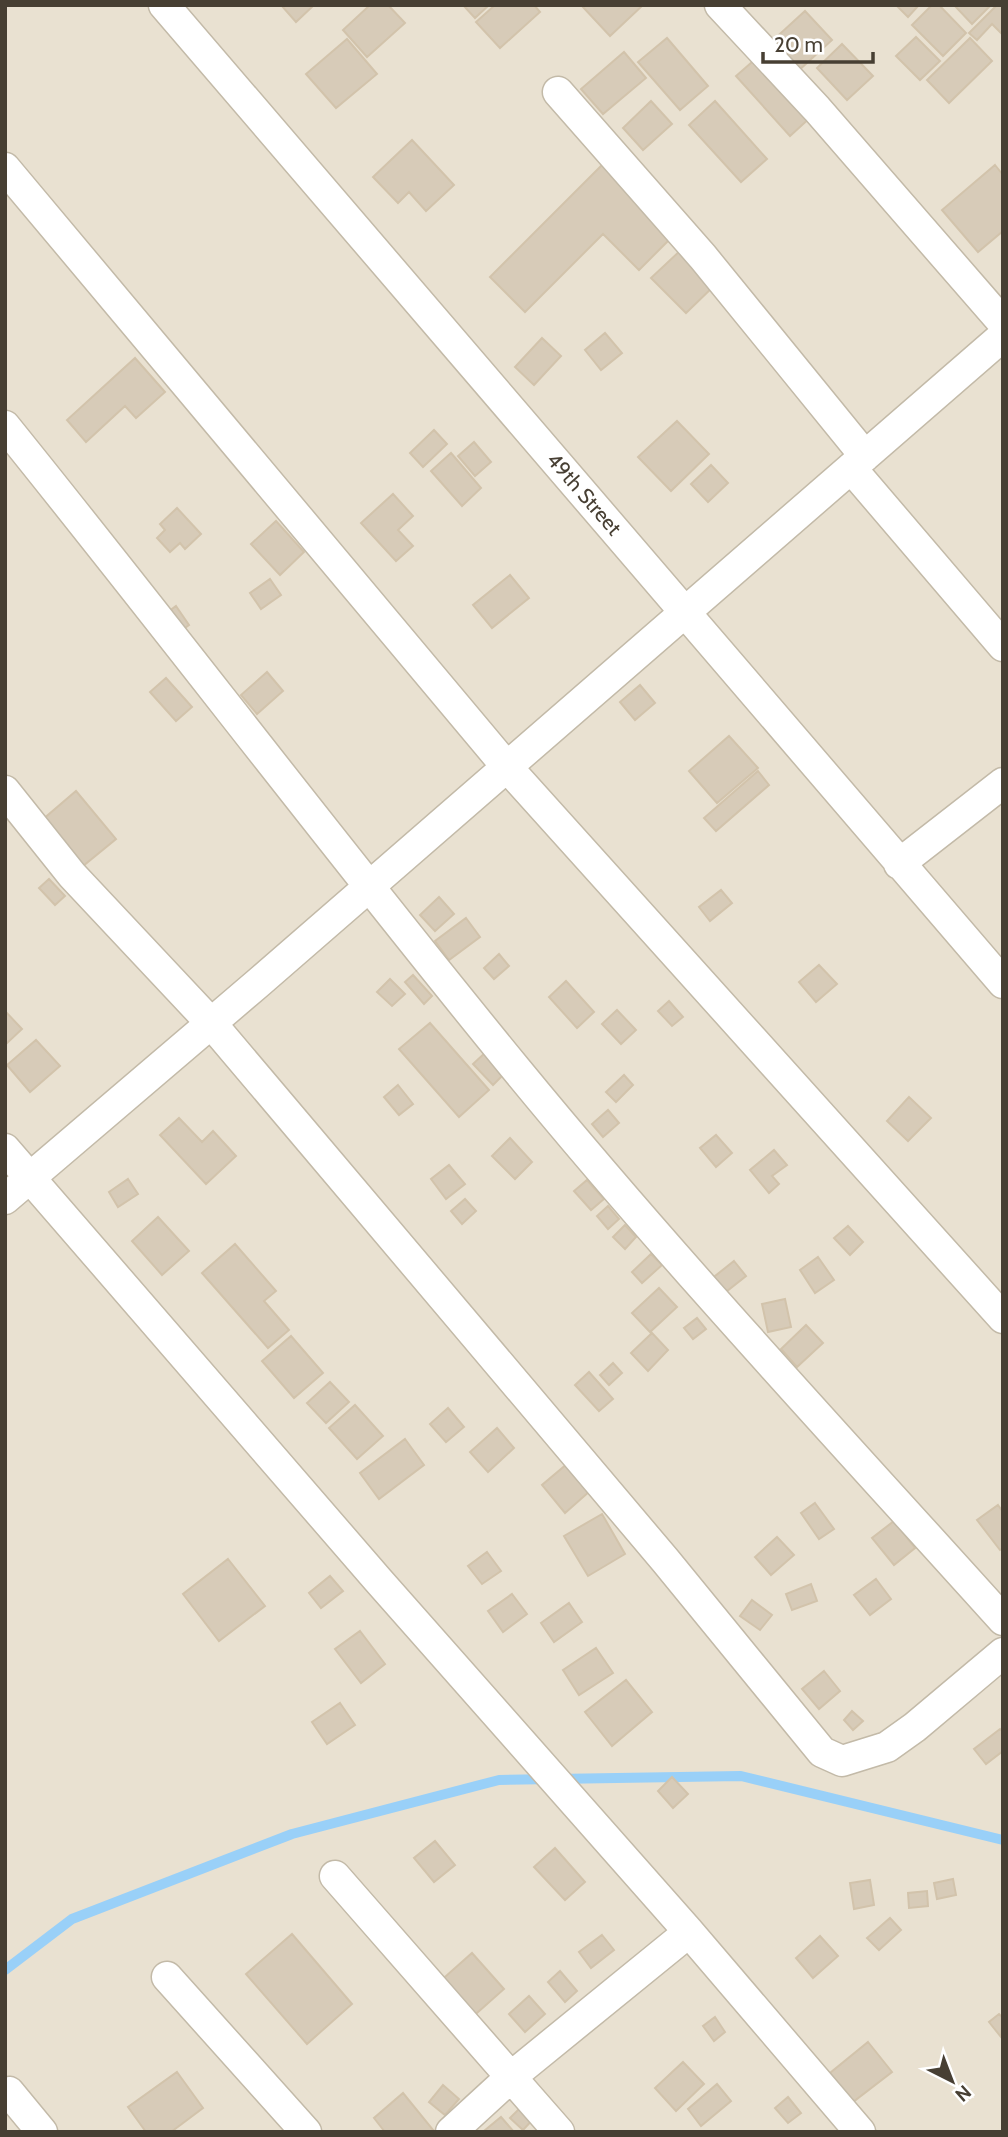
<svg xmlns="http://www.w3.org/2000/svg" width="1008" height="2137" font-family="Cabin,sans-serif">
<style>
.residential{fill:#e9e1d1}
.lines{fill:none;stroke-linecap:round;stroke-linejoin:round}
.stream{stroke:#99d0f8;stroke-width:10}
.building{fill:#d7cbb8;stroke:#d2c3ab;stroke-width:2}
.street-casing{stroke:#c3baa8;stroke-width:33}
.street{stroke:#fff;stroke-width:30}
.labels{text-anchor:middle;stroke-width:7;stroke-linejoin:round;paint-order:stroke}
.street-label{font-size:21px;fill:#473f33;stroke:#fff}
</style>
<rect width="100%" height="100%" fill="#f4efe4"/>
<path class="residential" d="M5,5H1003V2132H5Z"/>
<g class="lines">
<path class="stream" d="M5,1970L72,1919L292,1834L499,1780L741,1776L1003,1840"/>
</g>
<path class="building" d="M281,5H314L296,22Z
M370,5H388L405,23L367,57L343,30Z
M463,5H489L475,18Z
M495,5H534L540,12L500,48L476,22Z
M581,5H643L610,36Z
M896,5H919L908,17Z
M932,5H939L966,33L943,56L912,25Z
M954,5H991L972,24Z
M997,5H1003V35L992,24L977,40L969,33Z
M805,11L832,40L797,72L770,43Z
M916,37L940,61L920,80L896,56Z
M667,38L708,86L680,110L638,62Z
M970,38L992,61L949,103L927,80Z
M347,39L377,74L336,108L306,74Z
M842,44L873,76L847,100L817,68Z
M624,52L646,78L603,114L581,89Z
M759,56L813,115L790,136L736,76Z
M651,101L672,124L643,150L623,128Z
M715,101L767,159L741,182L689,125Z
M412,140L454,185L426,211L409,192L398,203L373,177Z
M605,162L676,233L639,270L603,234L525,312L490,277Z
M995,165L1003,175V231L978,252L942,210Z
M682,249L716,284L686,313L651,278Z
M605,333L622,353L601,370L585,350Z
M542,338L561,356L534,385L515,367Z
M135,358L165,392L136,418L125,406L86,442L67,420Z
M677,421L709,454L671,491L638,457Z
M434,430L447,444L423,467L410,453Z
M474,442L491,462L475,476L458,456Z
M451,453L481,488L462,506L431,471Z
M711,465L728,483L708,502L691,484Z
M393,494L413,516L398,530L413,546L396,561L361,523Z
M177,508L201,534L185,549L180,543L170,552L157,538L165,530L160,524Z
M276,521L304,552L280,575L251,544Z
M510,575L529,598L492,628L473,605Z
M270,579L281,595L261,609L250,593Z
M176,606L189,625L178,633L164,615Z
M267,672L283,691L257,714L241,695Z
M166,678L192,707L176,721L150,692Z
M640,685L655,703L635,720L620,702Z
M729,736L758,768L717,803L689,771Z
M758,771L769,785L716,831L704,818Z
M76,791L116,839L72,875L34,827Z
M49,879L65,896L55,905L39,888Z
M721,890L732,903L710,921L699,907Z
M439,897L454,914L435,931L420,915Z
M466,918L480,937L449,960L435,941Z
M499,954L509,966L494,979L484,968Z
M819,965L837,984L816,1002L799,982Z
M413,975L432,996L424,1004L405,982Z
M390,979L405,994L392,1006L377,992Z
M566,981L594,1012L577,1028L549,997Z
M669,1001L683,1017L672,1026L658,1011Z
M617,1010L636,1030L621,1044L602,1024Z
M5,1011L22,1029L5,1045Z
M430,1023L489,1090L459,1117L399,1049Z
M36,1040L60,1066L30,1092L7,1065Z
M486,1052L506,1072L493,1085L473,1064Z
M624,1075L633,1085L616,1102L606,1092Z
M398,1085L413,1104L399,1115L384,1097Z
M909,1097L931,1118L908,1141L887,1121Z
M608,1110L619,1123L603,1137L592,1124Z
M179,1118L202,1142L213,1131L236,1156L206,1184L160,1135Z
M716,1135L732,1153L716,1167L700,1148Z
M510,1138L532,1162L515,1179L492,1156Z
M774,1150L787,1165L772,1176L779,1184L769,1193L750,1170Z
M449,1165L465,1184L446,1199L431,1179Z
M128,1179L138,1194L118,1207L109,1192Z
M587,1180L604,1199L591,1210L574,1191Z
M465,1199L476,1211L462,1224L451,1211Z
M608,1206L619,1219L608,1229L597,1216Z
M158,1217L189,1251L162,1275L132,1241Z
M625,1225L636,1237L625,1249L613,1237Z
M848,1226L863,1242L850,1255L834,1238Z
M235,1244L276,1291L264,1301L289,1330L268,1348L202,1273Z
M651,1254L662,1265L642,1283L632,1272Z
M818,1257L834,1280L815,1293L800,1270Z
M734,1261L746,1276L722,1295L710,1280Z
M659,1288L677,1307L650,1332L632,1313Z
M785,1299L791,1327L768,1332L762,1304Z
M697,1318L706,1329L693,1339L684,1328Z
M806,1325L823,1343L797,1367L781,1349Z
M652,1333L668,1350L648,1371L631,1353Z
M291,1336L323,1373L294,1398L262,1361Z
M613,1363L622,1373L609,1385L600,1375Z
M589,1372L613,1399L599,1411L575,1385Z
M330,1382L349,1402L326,1423L307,1403Z
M355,1405L383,1436L357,1459L329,1428Z
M448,1408L464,1427L446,1442L430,1424Z
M497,1428L514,1448L488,1472L470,1452Z
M405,1439L424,1465L379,1499L360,1473Z
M567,1464L590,1491L565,1513L542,1485Z
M815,1503L834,1529L819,1539L801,1513Z
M998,1505L1003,1512V1548L1000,1550L977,1520Z
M602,1514L625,1554L588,1576L564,1536Z
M894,1521L915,1548L894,1565L872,1538Z
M777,1537L794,1555L771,1575L755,1557Z
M487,1552L501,1571L482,1584L468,1566Z
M228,1559L265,1606L219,1641L183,1594Z
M330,1576L343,1591L321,1608L309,1593Z
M876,1579L891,1599L870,1615L854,1595Z
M811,1584L817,1601L792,1610L786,1594Z
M512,1594L527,1614L503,1632L488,1611Z
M752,1600L772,1615L760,1630L740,1616Z
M569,1603L582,1622L554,1642L541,1623Z
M360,1631L385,1664L361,1683L335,1649Z
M596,1648L613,1673L579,1695L563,1670Z
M824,1671L840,1691L819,1709L802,1689Z
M626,1680L652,1712L612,1746L585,1712Z
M340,1703L355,1725L327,1744L312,1722Z
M852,1711L863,1721L853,1730L844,1720Z
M1000,1729L1003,1732V1751L986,1764L974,1749Z
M672,1777L688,1794L673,1808L658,1791Z
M435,1841L455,1865L434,1882L414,1858Z
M555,1848L585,1882L565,1900L534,1867Z
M953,1879L956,1895L937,1899L934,1883Z
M870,1880L874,1905L854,1909L850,1883Z
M927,1891L928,1906L909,1908L908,1893Z
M890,1918L901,1930L879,1950L867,1938Z
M292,1934L352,2004L307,2044L246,1974Z
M602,1935L614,1950L591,1968L579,1952Z
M820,1936L838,1956L813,1978L796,1958Z
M472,1953L504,1989L469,2020L437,1984Z
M560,1971L577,1991L565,2002L548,1982Z
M529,1996L545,2014L525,2032L509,2014Z
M999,2014L1003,2018L1001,2037L989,2022Z
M715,2017L725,2032L714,2041L703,2026Z
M868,2042L892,2072L853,2102L830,2073Z
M683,2062L704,2084L676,2111L655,2088Z
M177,2072L203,2108L171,2132H146L128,2107Z
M717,2084L731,2101L701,2126L688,2109Z
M443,2085L459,2099L445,2115L429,2102Z
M403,2093L434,2131V2132H385L374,2118Z
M788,2097L801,2113L788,2123L775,2108Z
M522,2106L535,2117L523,2130L510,2118Z
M501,2117L514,2132H484V2131Z"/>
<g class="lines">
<defs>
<path id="street" d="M164,5L1003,983
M720,5L817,109L1003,323
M558,92L703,257L865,456
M5,168L507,767L1003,1318
M5,426C177,639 342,857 516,1069C671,1258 839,1438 1003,1620
M851,468L1003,646
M5,791L72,875L211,1023L665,1560L822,1752L842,1761L887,1747L915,1727L1003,1653
M899,864L1003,783
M5,1149L378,1580L689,1932L512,2076L451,2132
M5,1199L257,984L1003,336
M335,1876L559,2132
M689,1932L860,2132
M167,1977L306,2132
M9,2092L42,2132"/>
</defs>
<use href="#street" class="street-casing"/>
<use href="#street" class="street"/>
</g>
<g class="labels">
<g class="street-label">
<text transform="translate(584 494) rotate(49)" y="7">49th Street</text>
</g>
</g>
<rect width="1008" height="2137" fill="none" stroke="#473f33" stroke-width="14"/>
<g transform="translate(952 2081) rotate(138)" stroke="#ffffff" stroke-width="5" paint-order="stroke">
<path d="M0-5L12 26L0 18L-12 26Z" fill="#473f33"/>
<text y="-10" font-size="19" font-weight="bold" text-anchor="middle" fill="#473f33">N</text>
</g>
<path d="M763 52v10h110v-10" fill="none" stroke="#473f33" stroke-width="3.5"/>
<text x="774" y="52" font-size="21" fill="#473f33" stroke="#ffffff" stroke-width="5" paint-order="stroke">20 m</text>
</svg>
